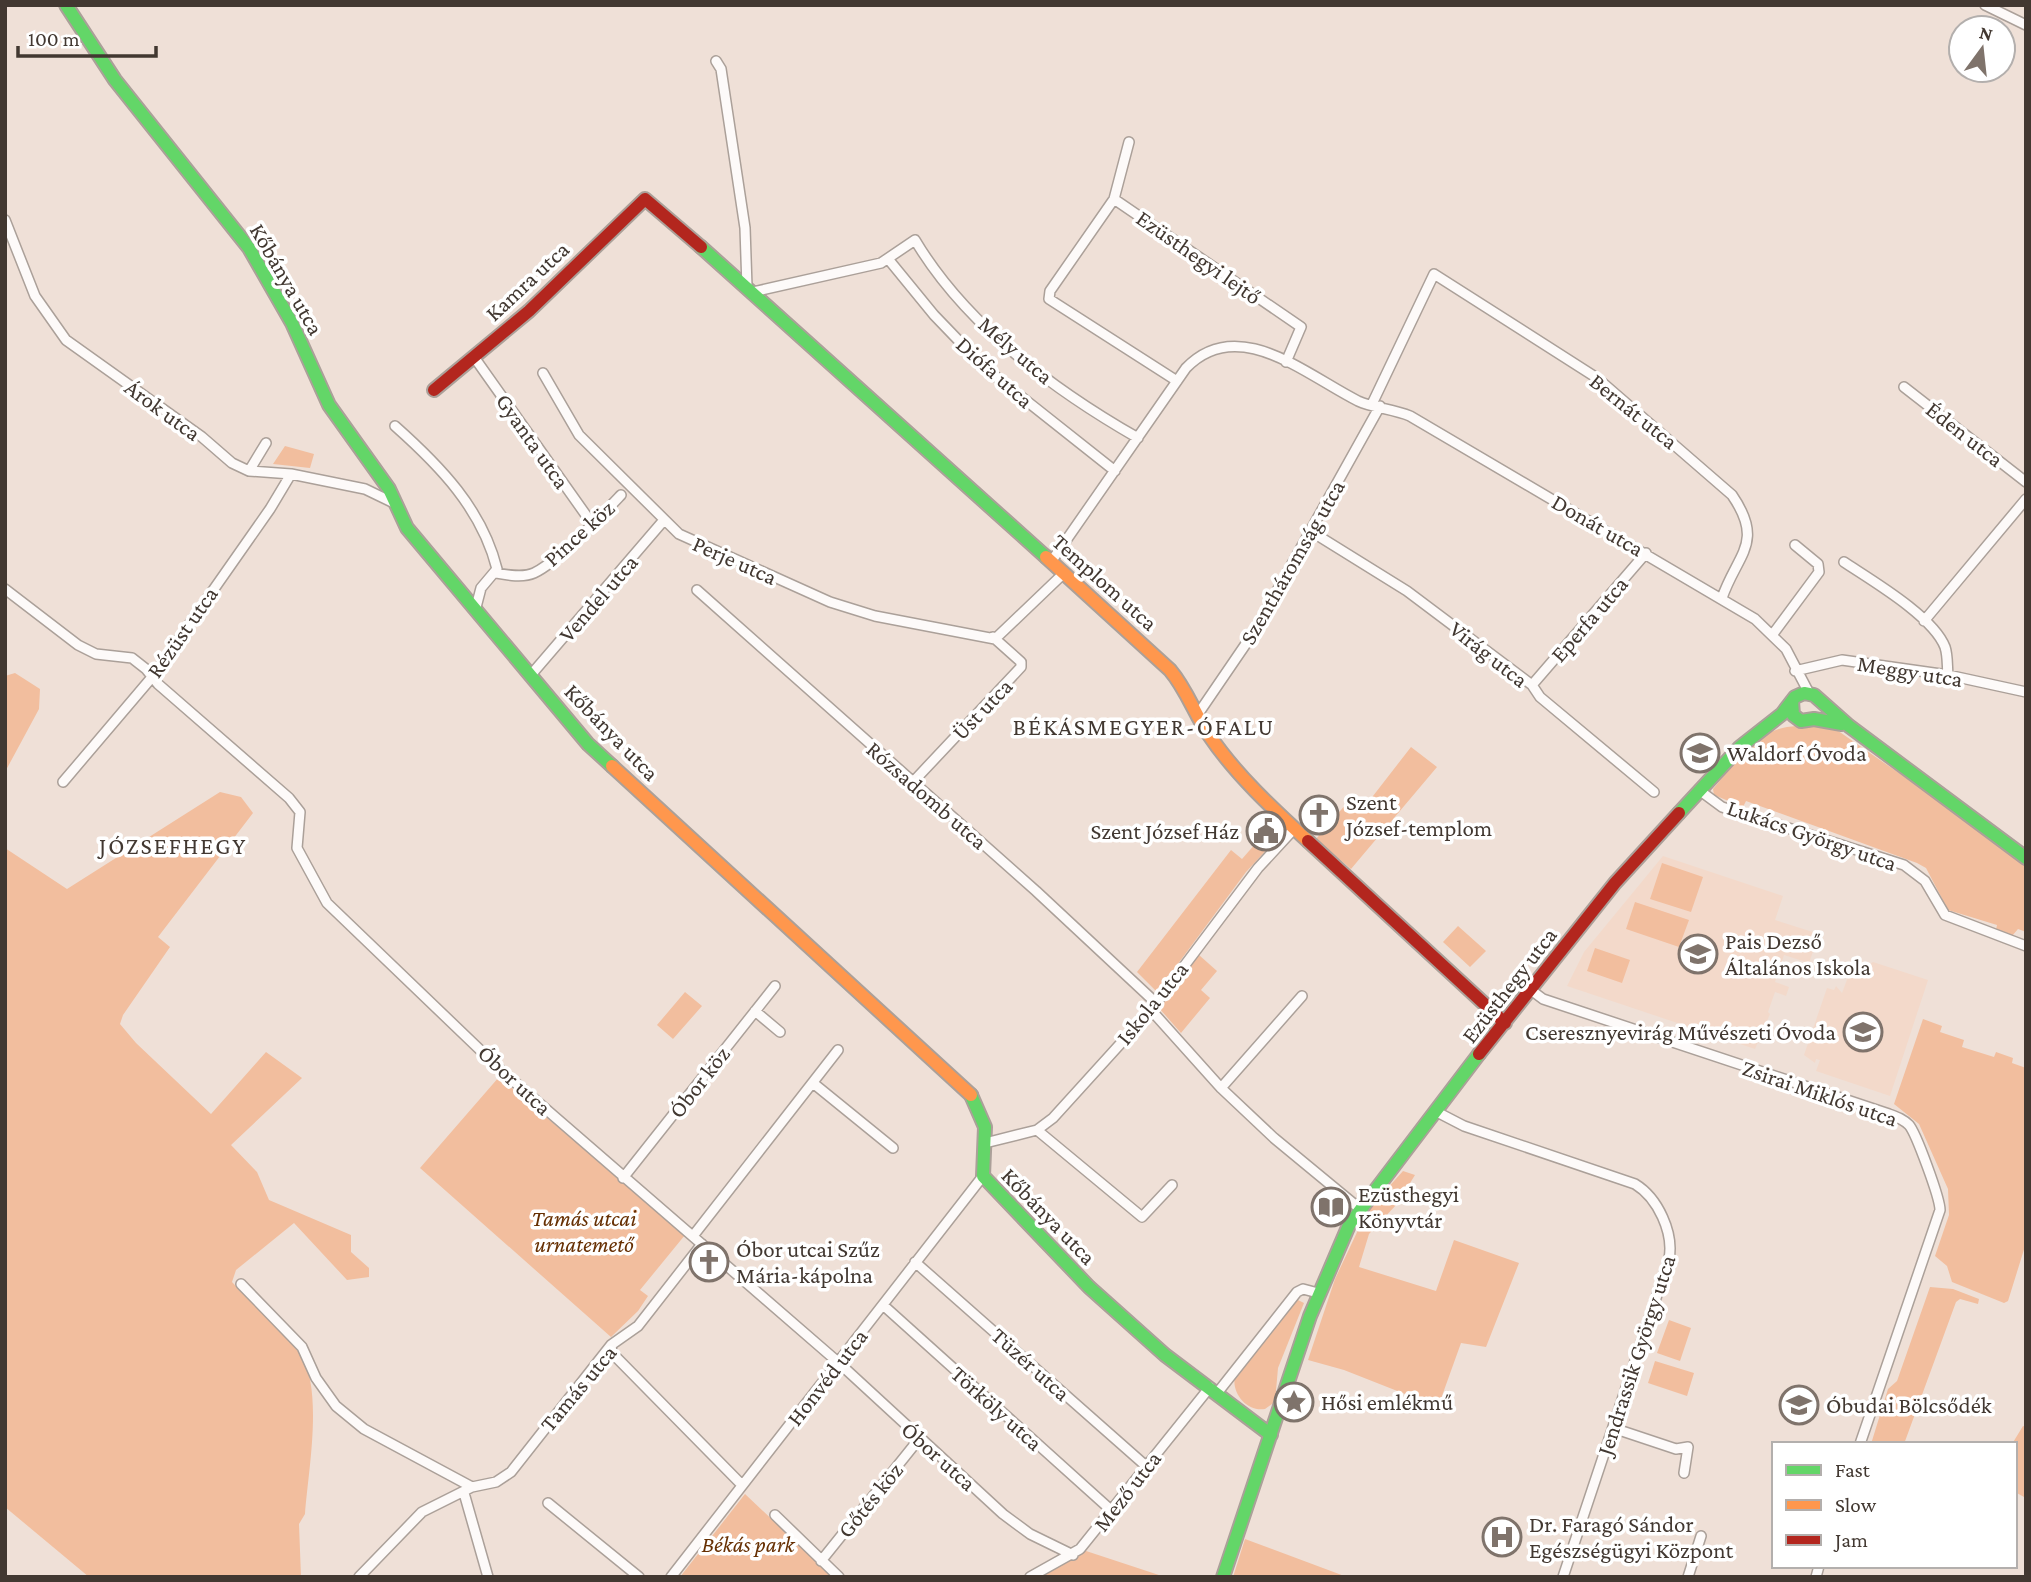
<svg xmlns="http://www.w3.org/2000/svg" width="2031" height="1582" font-family="'Crimson Pro',serif">
<style>
.built{fill:#f3d9ca}
.green{fill:#f2be9e}
.lines{fill:none;stroke-linecap:round;stroke-linejoin:round}
.street-casing{stroke:#aba099;stroke-width:12}
.fast-casing{stroke:#aba099;stroke-width:16}
.slow-casing{stroke:#aba099;stroke-width:16}
.jam-casing{stroke:#aba099;stroke-width:16}
.street{stroke:#fdfaf9;stroke-width:9}
.fast{stroke:#63d668;stroke-width:12}
.slow{stroke:#ff974d;stroke-width:12}
.jam{stroke:#b3261e;stroke-width:12}
.labels{text-anchor:middle;stroke-width:7;stroke-linejoin:round;paint-order:stroke}
.street-label{font-size:23px;fill:#423831;stroke:#fff}
.poi-label{font-size:23px;fill:#423831;stroke:#fff;text-anchor:start}
.park-label{font-size:23px;font-style:italic;fill:#662f02;stroke:#fff}
.neighbourhood-label{font-size:24px;letter-spacing:2px;fill:#423831;stroke:#fff}
</style>
<rect width="100%" height="100%" fill="#efe0d7"/>
<path class="built" d="M1663,856L1783,896L1775,920L1819,934L1809,963L1784,955L1775,982L1789,987L1786,996L1775,992L1768,1012L1770,1014L1755,1049L1567,986L1584,952Z
M1873,962L1928,980L1890,1096L1816,1071L1820,1060L1816,1059L1815,1063L1804,1055L1827,988L1834,990L1836,986L1842,993L1848,977Z"/>
<path class="green" d="M285,446L314,454L310,468L273,464Z
M15,673L40,689L39,709L5,772V676Z
M1825,725L1834,728C1899,774 1965,816 2026,867V932L2018,929L2012,936L1996,930L1997,925L1948,910L1926,868L1917,863L1746,801L1743,807L1714,795L1713,789C1733,766 1755,732 1787,727C1799,725 1813,726 1825,725Z
M1411,747L1437,767L1351,869L1316,839L1353,796L1366,805Z
M220,792L241,797L253,813L158,937L170,947L123,1015L120,1024L136,1043L211,1114L266,1052L302,1078L231,1145L257,1172L269,1200L351,1235V1252L369,1268V1277L347,1280L294,1223L236,1270L232,1282C250,1302 286,1331 300,1352C324,1390 308,1471 305,1514L299,1524L301,1577H89L5,1507V848L67,889Z
M1263,835L1273,843L1246,872L1157,992L1137,972L1231,850L1242,859Z
M1662,863L1703,877L1691,912L1650,899Z
M1635,902L1689,920L1679,947L1626,929Z
M1458,926L1486,951L1470,967L1443,942Z
M1595,948L1630,960L1622,983L1587,971Z
M1199,955L1217,971L1201,990L1210,998L1181,1033L1159,1008Z
M685,992L702,1006L673,1039L657,1025Z
M1923,1019L1942,1026L1940,1032L1964,1040L1962,1047L1994,1057L1996,1052L2013,1058L2012,1063L2026,1068V1243L2008,1301L2004,1303L1952,1282L1947,1266L1935,1256L1949,1215L1948,1189L1919,1124L1894,1104Z
M499,1077L685,1235L640,1290L648,1296L638,1311L611,1337L420,1168Z
M1403,1171L1415,1175L1397,1204L1369,1234L1359,1267L1436,1291L1454,1240L1519,1263L1486,1347L1461,1343L1438,1407L1344,1370L1308,1360L1335,1279L1367,1211Z
M1930,1287L1953,1289L1979,1299L1978,1304L1960,1299L1956,1302L1904,1444H1871L1888,1389L1897,1381Z
M1296,1299L1304,1303L1278,1368L1275,1402L1265,1409C1247,1412 1231,1393 1235,1376Z
M1669,1320L1691,1328L1680,1361L1657,1353Z
M1655,1361L1694,1373L1687,1396L1648,1383Z
M2023,1426L2026,1427L2024,1497L2015,1492V1444H2012Z
M745,1494L833,1577H680Z
M1245,1539L1347,1577H1233Z
M1080,1549L1165,1577H1031Z"/>
<g class="lines">
<defs>
<path id="street" d="M1985,5L2026,25
M716,61L721,69L745,228L747,287
M1129,142L1114,199L1301,327L1286,362
M1114,199L1050,291L1049,299L1177,381
M5,220L35,296L66,340L202,437L232,463L249,471L291,474L365,489L394,503
M889,260L934,315L985,368L1115,471
M753,292L881,263L915,240C965,324 1054,390 1138,438
M474,357L593,525
M543,373L579,435L679,534L830,602L875,616L995,639L1063,574
M1904,387L2026,482
M1372,404L1434,274L1597,378L1732,495C1765,543 1737,554 1722,598
M395,426C440,466 482,509 497,569L481,588L475,611
M249,471L266,443
M1312,532L1407,591L1532,685L1540,697L1654,792
M1051,562L1186,368C1238,314 1306,375 1358,401C1373,408 1393,409 1410,416L1755,619L1786,649L1809,693
M1844,562C1871,580 1933,616 1945,647C1948,656 1947,666 1948,675
M496,573C507,575 523,578 534,573C558,562 602,515 621,495
M5,589L78,645L96,654L132,658L146,669L158,684L289,798L300,812L297,848L327,903L502,1071L839,1363L1003,1514L1030,1534L1073,1555
M697,590L1036,891L1155,1002
M1924,621L2026,499
M1773,634L1819,572L1818,564L1795,545
M1795,671L1842,660L1948,675L2026,692
M530,676L664,520
M1532,685L1646,553
M1198,714L1254,632L1380,406
M63,782L153,676L270,509L291,474
M912,783L1021,667V662L993,637
M1699,790L1722,807L1904,865L1925,881L1945,915L2026,946
M1531,990L1543,999L1889,1114C1897,1117 1903,1119 1909,1125C1916,1133 1940,1198 1940,1210L1860,1444
M1151,1010L1221,1088L1274,1138L1360,1209
M755,1011L780,1032
M813,1083L893,1148
M1221,1088L1302,996
M1435,1111L1464,1126L1635,1184C1658,1198 1674,1233 1669,1259L1563,1577
M1037,1130L1142,1217L1172,1185
M985,1143L1037,1130L1053,1118L1151,1010L1258,868L1294,829
M623,1178L775,986
M693,1236L838,1050
M915,1262L1146,1466
M241,1284L302,1347L316,1378L336,1406L364,1429L472,1487
M883,1305L1112,1511
M611,1345L612,1353L742,1485
M1218,1392L1297,1292L1303,1289L1318,1293
M1613,1428L1676,1449L1688,1447L1684,1473
M464,1493L488,1577
M548,1503L639,1577
M775,1515L839,1577
M821,1561L919,1439
M359,1577L422,1512L472,1487L496,1482L511,1472L611,1345L638,1326L702,1244
M671,1577L983,1176
M1030,1577L1080,1549L1210,1387
M1688,1577L1701,1536
M1816,1577L1819,1566"/>
<path id="fast" d="M66,5L115,80L249,248L292,323L329,405L389,489L407,528L588,744L612,766
M701,247L1046,557
M1792,701L1793,715L1801,721L1814,719L1842,724
M1679,813L1740,747L1782,714L1795,697L1804,693L1814,695L1849,726L2026,858
M971,1095L985,1127L983,1176L1089,1287L1165,1355L1271,1435
M1223,1577L1310,1316L1349,1225L1479,1054"/>
<path id="slow" d="M1046,557L1170,670C1187,690 1194,713 1209,735C1236,775 1272,808 1308,841
M612,766L971,1095"/>
<path id="jam" d="M434,390L529,311L645,199L701,247
M1308,841L1505,1023
M1479,1054L1615,883L1679,813"/>
</defs>
<use href="#street" class="street-casing"/>
<use href="#fast" class="fast-casing"/>
<use href="#slow" class="slow-casing"/>
<use href="#jam" class="jam-casing"/>
<use href="#street" class="street"/>
<use href="#fast" class="fast"/>
<use href="#slow" class="slow"/>
<use href="#jam" class="jam"/>
</g>
<defs>
<symbol id="school-ring" viewBox="-11 -11 22 22"><circle r="9.5" fill="#fff" stroke="#7f736b" stroke-width="1.5"/><path d="M0-5L7-2L0 1L-7-2ZM-4 1L0 2.5L4 1V4Q0 6-4 4Z" fill="#7f736b"/></symbol>
<symbol id="church-ring" viewBox="-11 -11 22 22"><circle r="9.5" fill="#fff" stroke="#7f736b" stroke-width="1.5"/><path d="M-1.2-6h2.4v3.5h3.3v2.4h-3.3V6h-2.4V-.1h-3.3v-2.4h3.3Z" fill="#7f736b"/></symbol>
<symbol id="civic-ring" viewBox="-11 -11 22 22"><circle r="9.5" fill="#fff" stroke="#7f736b" stroke-width="1.5"/><path d="M-.6-6.5H3V-4.5H.6V-3L4-1V1h2V6H-6V1h2V-1L-.6-3ZM-1.2 2.5V6h2.4V2.5Z" fill="#7f736b"/></symbol>
<symbol id="library-ring" viewBox="-11 -11 22 22"><circle r="9.5" fill="#fff" stroke="#7f736b" stroke-width="1.5"/><path d="M-6-4Q-3-5.5-.7-3.5V5Q-3 3-6 4ZM6-4Q3-5.5 .7-3.5V5Q3 3 6 4Z" fill="#7f736b"/></symbol>
<symbol id="sight-ring" viewBox="-11 -11 22 22"><circle r="9.5" fill="#fff" stroke="#7f736b" stroke-width="1.5"/><path d="M0-6L1.8-2.2L6-1.7L2.9 1.2L3.7 5.4L0 3.3L-3.7 5.4L-2.9 1.2L-6-1.7L-1.8-2.2Z" fill="#7f736b"/></symbol>
<symbol id="hospital-ring" viewBox="-11 -11 22 22"><circle r="9.5" fill="#fff" stroke="#7f736b" stroke-width="1.5"/><path d="M-5-5h3v3.5h4V-5h3V5h-3V1.5h-4V5h-3Z" fill="#7f736b"/></symbol>
</defs>
<g fill-rule="evenodd">
<use href="#school-ring" x="1678" y="731" width="44" height="44"/>
<use href="#church-ring" x="1297" y="793" width="44" height="44"/>
<use href="#civic-ring" x="1244" y="809" width="44" height="44"/>
<use href="#school-ring" x="1676" y="932" width="44" height="44"/>
<use href="#school-ring" x="1841" y="1010" width="44" height="44"/>
<use href="#library-ring" x="1309" y="1185" width="44" height="44"/>
<use href="#church-ring" x="687" y="1240" width="44" height="44"/>
<use href="#sight-ring" x="1272" y="1380" width="44" height="44"/>
<use href="#school-ring" x="1777" y="1383" width="44" height="44"/>
<use href="#hospital-ring" x="1480" y="1515" width="44" height="44"/>
</g>
<g class="labels">
<g class="street-label">
<text transform="translate(1199 257) rotate(35)" y="8">Ezüsthegyi lejtő</text>
<text transform="translate(287 279) rotate(60)" y="8">Kőbánya utca</text>
<text transform="translate(527 281) rotate(-43)" y="8">Kamra utca</text>
<text transform="translate(1016 350) rotate(41)" y="8">Mély utca</text>
<text transform="translate(995 372) rotate(42)" y="8">Diófa utca</text>
<text transform="translate(163 410) rotate(36)" y="8">Árok utca</text>
<text transform="translate(1634 411) rotate(39)" y="8">Bernát utca</text>
<text transform="translate(1965 434) rotate(38)" y="8">Éden utca</text>
<text transform="translate(533 441) rotate(55)" y="8">Gyanta utca</text>
<text transform="translate(1598 525) rotate(30)" y="8">Donát utca</text>
<text transform="translate(579 533) rotate(-42)" y="8">Pince köz</text>
<text transform="translate(735 560) rotate(24)" y="8">Perje utca</text>
<text transform="translate(1292 562) rotate(-60)" y="8">Szentháromság utca</text>
<text transform="translate(1105 582) rotate(42)" y="8">Templom utca</text>
<text transform="translate(598 598) rotate(-49)" y="8">Vendel utca</text>
<text transform="translate(1589 619) rotate(-49)" y="8">Eperfa utca</text>
<text transform="translate(182 632) rotate(-55)" y="8">Rézüst utca</text>
<text transform="translate(1489 654) rotate(38)" y="8">Virág utca</text>
<text transform="translate(1910 671) rotate(9)" y="8">Meggy utca</text>
<text transform="translate(982 709) rotate(-46)" y="8">Üst utca</text>
<text transform="translate(612 732) rotate(46)" y="8">Kőbánya utca</text>
<text transform="translate(927 795) rotate(41)" y="8">Rózsadomb utca</text>
<text transform="translate(1812 835) rotate(19)" y="8">Lukács György utca</text>
<text transform="translate(1509 985) rotate(-52)" y="8">Ezüsthegy utca</text>
<text transform="translate(1152 1003) rotate(-51)" y="8">Iskola utca</text>
<text transform="translate(515 1080) rotate(43)" y="8">Óbor utca</text>
<text transform="translate(699 1082) rotate(-52)" y="8">Óbor köz</text>
<text transform="translate(1820 1093) rotate(19)" y="8">Zsirai Miklós utca</text>
<text transform="translate(1049 1216) rotate(46)" y="8">Kőbánya utca</text>
<text transform="translate(1636 1355) rotate(-72)" y="8">Jendrassik György utca</text>
<text transform="translate(1031 1364) rotate(42)" y="8">Tüzér utca</text>
<text transform="translate(827 1377) rotate(-52)" y="8">Honvéd utca</text>
<text transform="translate(578 1388) rotate(-50)" y="8">Tamás utca</text>
<text transform="translate(997 1408) rotate(42)" y="8">Törköly utca</text>
<text transform="translate(939 1456) rotate(42)" y="8">Óbor utca</text>
<text transform="translate(1127 1491) rotate(-52)" y="8">Mező utca</text>
<text transform="translate(870 1500) rotate(-51)" y="8">Gőtés köz</text>
</g>
<g class="poi-label">
<text x="1727" y="761">Waldorf Óvoda</text>
<text x="1346" y="810">Szent<tspan x="1346" dy="26">József-templom</tspan></text>
<text x="1239" y="839" text-anchor="end">Szent József Ház</text>
<text x="1725" y="949">Pais Dezső<tspan x="1725" dy="26">Általános Iskola</tspan></text>
<text x="1836" y="1040" text-anchor="end">Cseresznyevirág Művészeti Óvoda</text>
<text x="1358" y="1202">Ezüsthegyi<tspan x="1358" dy="26">Könyvtár</tspan></text>
<text x="736" y="1257">Óbor utcai Szűz<tspan x="736" dy="26">Mária-kápolna</tspan></text>
<text x="1321" y="1410">Hősi emlékmű</text>
<text x="1826" y="1413">Óbudai Bölcsődék</text>
<text x="1529" y="1532">Dr. Faragó Sándor<tspan x="1529" dy="26">Egészségügyi Központ</tspan></text>
</g>
<g class="park-label">
<text x="584" y="1226">Tamás utcai<tspan x="584" dy="26">urnatemető</tspan></text>
<text x="748" y="1552">Békás park</text>
</g>
<g class="neighbourhood-label">
<text x="1144" y="735">BÉKÁSMEGYER-ÓFALU</text>
<text x="173" y="854">JÓZSEFHEGY</text>
</g>
</g>
<rect width="2031" height="1582" fill="none" stroke="#423831" stroke-width="14"/>
<rect x="1772" y="1442" width="245" height="126" fill="#ffffff" stroke="#b3afad" stroke-width="2"/>
<rect x="1786" y="1465" width="35" height="10" fill="#63d668" stroke="#b3afad" stroke-width="2"/>
<text x="1835" y="1477" font-size="21" fill="#423831">Fast</text>
<rect x="1786" y="1500" width="35" height="10" fill="#ff974d" stroke="#b3afad" stroke-width="2"/>
<text x="1835" y="1512" font-size="21" fill="#423831">Slow</text>
<rect x="1786" y="1535" width="35" height="10" fill="#b3261e" stroke="#b3afad" stroke-width="2"/>
<text x="1835" y="1547" font-size="21" fill="#423831">Jam</text>
<g transform="translate(1982 49) rotate(15)"><circle r="33" fill="#ffffff" stroke="#b3afad" stroke-width="2"/>
<path d="M0-5L12 26L0 18L-12 26Z" fill="#7f736b"/>
<text y="-10" font-size="19" font-weight="bold" text-anchor="middle" fill="#423831">N</text>
</g>
<path d="M18 46v10h138v-10" fill="none" stroke="#423831" stroke-width="3.5"/>
<text x="28" y="46" font-size="21" fill="#423831" stroke="#ffffff" stroke-width="5" paint-order="stroke">100 m</text>
</svg>
